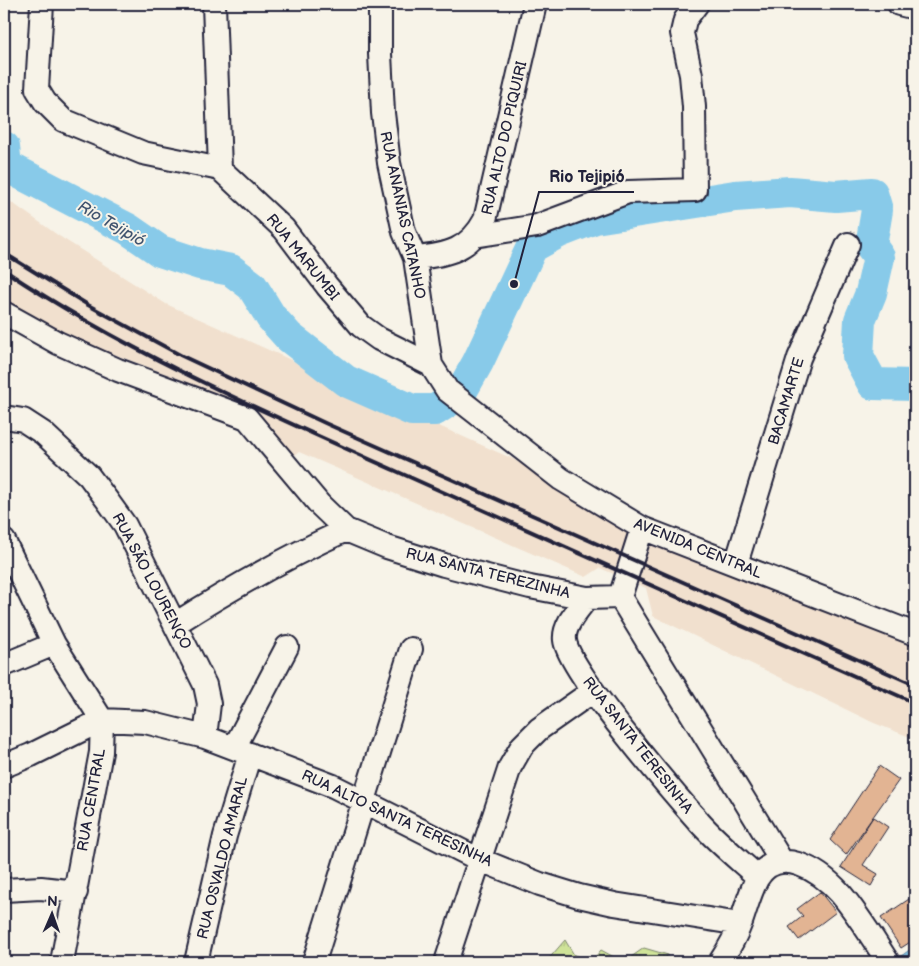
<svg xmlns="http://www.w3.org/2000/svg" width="919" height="966" font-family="'Balsamiq Sans',sans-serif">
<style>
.built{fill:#f1e0ce}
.grass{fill:url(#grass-tufts);stroke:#78826a}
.water{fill:url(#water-rules);stroke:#5f87a3}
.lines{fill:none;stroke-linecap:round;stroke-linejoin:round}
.river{stroke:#88cae9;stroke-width:32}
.building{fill:#e2b493;stroke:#22223b}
.minor-casing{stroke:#22223b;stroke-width:26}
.minor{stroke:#f7f3e8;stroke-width:22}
.rail{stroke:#22223b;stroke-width:4}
.labels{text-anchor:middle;stroke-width:4;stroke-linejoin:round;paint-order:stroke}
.street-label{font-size:15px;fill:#22223b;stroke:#f7f3e8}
.water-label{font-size:16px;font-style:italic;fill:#41546f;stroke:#f7f3e8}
.leader{fill:none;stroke:#22223b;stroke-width:2}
.callout-dot{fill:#22223b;stroke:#f7f3e8;stroke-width:2}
.callout-label{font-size:16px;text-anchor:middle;font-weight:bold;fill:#22223b;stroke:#f7f3e8;stroke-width:4;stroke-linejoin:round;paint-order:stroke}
</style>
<defs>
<pattern id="grass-tufts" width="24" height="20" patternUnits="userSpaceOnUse" patternTransform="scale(1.25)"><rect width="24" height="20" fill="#cfe398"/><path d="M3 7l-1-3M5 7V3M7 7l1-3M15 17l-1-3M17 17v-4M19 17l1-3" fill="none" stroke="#b1c284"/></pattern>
<pattern id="water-rules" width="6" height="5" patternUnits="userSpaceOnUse" patternTransform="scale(1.25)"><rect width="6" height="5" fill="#88cae9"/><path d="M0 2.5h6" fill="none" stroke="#75adc9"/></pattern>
</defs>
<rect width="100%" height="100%" fill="#f7f3e8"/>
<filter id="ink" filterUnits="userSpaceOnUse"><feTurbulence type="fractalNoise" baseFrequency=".02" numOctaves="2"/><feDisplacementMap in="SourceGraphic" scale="10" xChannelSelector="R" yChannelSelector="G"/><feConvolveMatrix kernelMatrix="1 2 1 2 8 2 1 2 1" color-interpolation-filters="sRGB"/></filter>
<g filter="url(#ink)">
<path class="built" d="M4,197L59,236L166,304L513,459L626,526L915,642V739L874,723L653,616L646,588L600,568L586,577L299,452L295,455L249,411L226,397L90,345L4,302Z"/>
<path class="grass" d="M565,940L574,955L592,961L601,950L623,962H546Z
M644,948L668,955L662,962H624Z"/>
<path class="water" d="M915,946V962H900L897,959Z"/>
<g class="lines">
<path class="river" d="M4,147L6,166L128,229L160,251L200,264L231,270L252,286L271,317L289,337L346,381L412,410H435L460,394L478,362L532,247L559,232L595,218L735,196L790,192L836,196L872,193L877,210L871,246L879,257L871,293L860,320L858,356L873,384L915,385"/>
</g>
<path class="building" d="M879,766L899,780L846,855L830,840Z
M873,817L888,827L863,865L878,874L871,886L841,867Z
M820,892L836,912L799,940L789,927L803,916L797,909Z
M915,895V939L901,948L881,918Z"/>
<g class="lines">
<defs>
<path id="minor" d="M42,4L37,89L45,102L63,120L143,153L220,169L284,229L327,286L361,326L379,339L431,365L447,390L561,479L642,528L915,634
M214,4L220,169
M380,4V54L383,113L389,163L404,232L415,258L431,365
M899,4L915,8
M474,236L537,226L628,192L695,190L694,107L691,75L682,33L685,20L697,4
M415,258C448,255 469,250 485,220L535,4
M4,313L58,343L118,370L247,418L320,505L346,530L387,547L444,565L530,587L587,598L620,597L781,860
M4,417L23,420L43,433L89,476L107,500L125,525L205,685L209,704L205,737
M4,541L54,644L102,720L101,752L62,962
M736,564L799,358L848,244
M620,597L642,528
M587,598C579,609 563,625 565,640C567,669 675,795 700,823C717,842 738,859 758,877
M175,624C230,589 286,557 346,530
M4,665L54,644
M234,748L287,647
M4,766L31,755L102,720L145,722L205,737L333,786L478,859L540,884L579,896L614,904L740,924
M4,890L41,888L76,892
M196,962L225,836L250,754
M314,962L411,649
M446,962L510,767L522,746L539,729L593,691
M720,962C728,950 736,936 741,922C746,908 750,892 757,879C778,843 820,871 840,893C858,914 873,939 888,962"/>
</defs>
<use href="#minor" class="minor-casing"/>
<use href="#minor" class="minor"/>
<path class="rail" d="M4,253L88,305L182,356L327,424L915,685
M4,270C126,352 262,411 396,471C569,550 742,626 915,703"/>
</g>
</g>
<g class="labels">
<g class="street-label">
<text transform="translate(504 138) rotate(-77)" y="5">RUA ALTO DO PIQUIRI</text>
<text transform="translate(403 215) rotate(78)" y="5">RUA ANANIAS CATANHO</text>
<text transform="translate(303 257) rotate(51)" y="5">RUA MARUMBI</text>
<text transform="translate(786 401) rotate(-73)" y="5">BACAMARTE</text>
<text transform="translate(698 548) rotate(22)" y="5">AVENIDA CENTRAL</text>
<text transform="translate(488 573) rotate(14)" y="5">RUA SANTA TEREZINHA</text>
<text transform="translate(152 581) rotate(62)" y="5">RUA SÃO LOURENÇO</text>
<text transform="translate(638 745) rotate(52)" y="5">RUA SANTA TERESINHA</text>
<text transform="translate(91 800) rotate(-80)" y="5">RUA CENTRAL</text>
<text transform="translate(397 818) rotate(25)" y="5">RUA ALTO SANTA TERESINHA</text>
<text transform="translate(222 858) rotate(-76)" y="5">RUA OSVALDO AMARAL</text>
</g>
<g class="water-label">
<text transform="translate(112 223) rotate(30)" y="6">Rio Tejipió</text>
</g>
</g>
<path class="leader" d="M514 284L539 192H634"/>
<circle class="callout-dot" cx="514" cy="284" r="5"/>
<g class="callout-label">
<text x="587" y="182">Rio Tejipió</text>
</g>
<rect width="919" height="966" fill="none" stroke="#f7f3e8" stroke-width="20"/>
<rect x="10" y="10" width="899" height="946" fill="none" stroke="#22223b" stroke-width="2" filter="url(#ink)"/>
<g transform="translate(52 914) rotate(2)" stroke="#f7f3e8" stroke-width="4" paint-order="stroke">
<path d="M0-4L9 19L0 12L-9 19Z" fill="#22223b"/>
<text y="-8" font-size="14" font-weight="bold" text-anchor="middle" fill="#22223b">N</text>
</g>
</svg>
